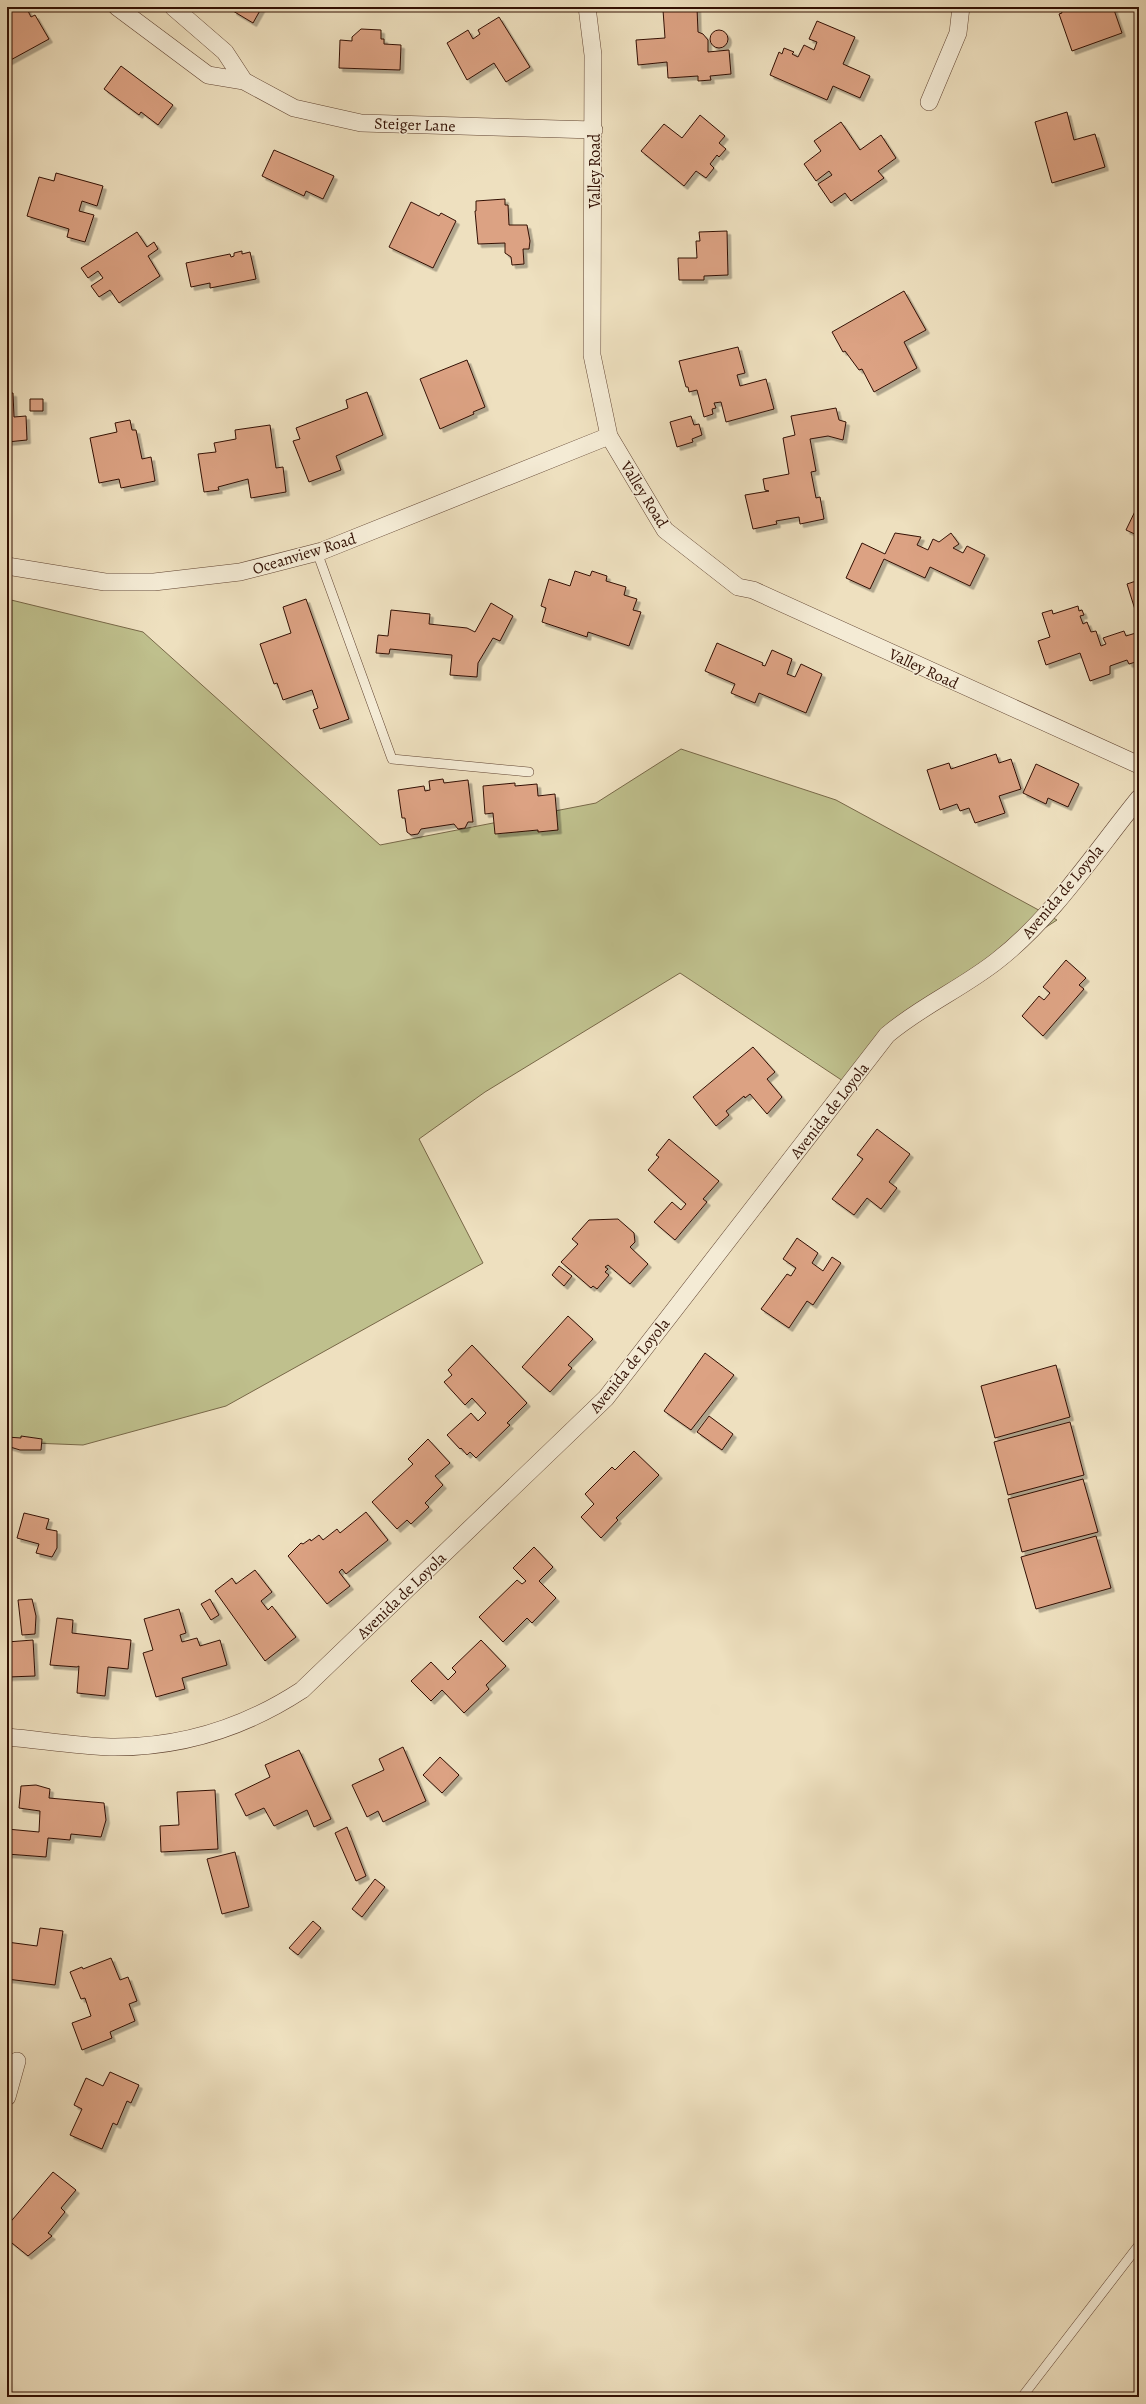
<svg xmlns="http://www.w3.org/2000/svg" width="1146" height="2404" font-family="Alegreya,serif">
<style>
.green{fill:#bfc08d;stroke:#786848}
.building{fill:#dca283;stroke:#321003;filter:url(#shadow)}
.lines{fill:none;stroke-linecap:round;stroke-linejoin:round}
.lane-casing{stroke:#614432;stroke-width:10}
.street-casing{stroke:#614432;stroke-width:18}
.lane{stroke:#f4ebd5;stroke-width:9}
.street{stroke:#f4ebd5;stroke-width:17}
.labels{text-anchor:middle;stroke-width:3;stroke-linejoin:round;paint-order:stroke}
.street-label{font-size:16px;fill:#321003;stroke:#f4ebd5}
</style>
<defs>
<filter id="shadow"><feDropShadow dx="3.5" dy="3.5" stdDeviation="0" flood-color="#0004"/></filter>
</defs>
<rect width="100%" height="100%" fill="#eee0bf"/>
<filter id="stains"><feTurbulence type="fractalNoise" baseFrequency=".005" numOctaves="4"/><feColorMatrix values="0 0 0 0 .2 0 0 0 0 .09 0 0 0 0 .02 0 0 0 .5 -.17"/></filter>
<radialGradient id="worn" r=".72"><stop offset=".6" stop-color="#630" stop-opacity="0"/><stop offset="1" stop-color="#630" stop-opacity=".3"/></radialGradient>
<path class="green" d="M7,599L143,632L380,845L596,803L681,749L836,800L1057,920L908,1017L849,1085L680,973L485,1092L419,1139L483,1263L226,1406L83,1445L7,1442Z"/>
<path class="building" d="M7,7H26L31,17L35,15L49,39L7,62Z
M235,7H262L253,23L233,11Z
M1060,7H1113L1122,33L1072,51L1059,14L1062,13Z
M697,8L698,32L703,34L708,40V52L729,50L731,74L710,76L711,80L698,81V76L668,78L667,62L638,65L636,40L665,38L663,10Z
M499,17L530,67L506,82L494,63L467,80L447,43L468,30L473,39L480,34L478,30Z
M817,21L855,37L843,64L870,76L860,98L833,86L827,100L770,75L779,52L782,54L784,48L794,52L792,54L798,57L804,45L814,50L817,42L809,39Z
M361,29L381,30V39H384V44L401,45L400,70L339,68L340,40L352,41V37Z
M710 39a9 9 0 1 1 18 0a9 9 0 1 1-18 0Z
M121,66L173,105L158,125L141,112L139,115L104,89Z
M1067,112L1074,140L1095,134L1105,167L1052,183L1035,122Z
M700,115L725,136L719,143L726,149L719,157L717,155L710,164L714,168L706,178L696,171L684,186L641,151L664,124L682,138Z
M841,122L860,150L881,135L896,158L878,171L884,178L851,201L845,193L831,203L818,184L832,175L829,171L816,181L804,164L821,151L814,141Z
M274,150L334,176L323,199L306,191L304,196L262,176Z
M56,173L103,186L97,206L82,201L79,211L94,215L85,242L67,237L69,229L27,216L39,177L54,181Z
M505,199V205H508L509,225H527L530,241L529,249H523L524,264L512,265L511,257L505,253V243L478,244L475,211H476V201Z
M411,202L439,216L441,213L456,221L433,268L389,247Z
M727,231L728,275L704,276V280H679L678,258H697L696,241H700L699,232Z
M137,232L147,247L154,242L158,249L148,256L160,276L119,303L110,290L99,297L91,286L103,278L98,271L88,278L81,268Z
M242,251V254L250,252L256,279L210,288V283L191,287L186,263L230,254L231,257L234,256V253Z
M904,291L926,330L904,342L917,368L874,392L862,369L859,370L845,351L843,352L832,332Z
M738,347L745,373L737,375L740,386L766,379L774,409L726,422L721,402L714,403L716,408L712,409L713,414L704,417L697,390L689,392L688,387H686L679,361Z
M467,360L485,407L473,412L474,414L440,429L420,379Z
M367,392L383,435L336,456L341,470L309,482L293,441L300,439L296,428L348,408L346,400Z
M7,393H13L14,417L26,416L27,440L7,442Z
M30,399H43V411H30Z
M836,408L839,420L846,422L843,440L828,436L810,439L816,471L811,472L816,498L820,497L824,519L800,524L799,517L776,521L777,524L753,529L745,495L769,491L765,490L763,479L789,474L783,438L795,435L791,416Z
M691,416L694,425L699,424L702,435L692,439L693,442L677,447L670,422Z
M130,420L132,430H136L142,459L151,457L155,481L121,488L119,479L99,483L90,438L117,432L115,423Z
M270,425L276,468L283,467L286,492L251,498L248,479L218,487L219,490L204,492L198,454L216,452L214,443L236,439L235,430Z
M1139,503V536L1126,530Z
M895,533L921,537L917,545L928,550L933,539L939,542L951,533L959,544L953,548L963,553L967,546L985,555L970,586L930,567L925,578L884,559L870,589L846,578L862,543L885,554Z
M575,571L590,576L592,571L607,576L606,581L626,587L624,595L637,599L633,610L641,612L629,646L588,632L587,637L542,622L546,608L541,606L549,579L570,586Z
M1139,580V616H1137L1127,584Z
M306,599L349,719L320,729L313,710L318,708L312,690L283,700L277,683L274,684L260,644L291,633L283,607Z
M491,603L513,616L500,641L493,638L478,663L477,677L450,675L452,655L390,649L389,654L376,653L378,635L388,636L391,610L430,614L429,624L467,628L475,632Z
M1078,606L1079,611L1082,610L1084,615L1080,616L1083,624L1087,622L1091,632L1096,631L1101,646L1106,644L1103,638L1124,631L1126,636L1139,632V661L1129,664L1127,660L1110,666V674L1090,681L1080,653L1046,665L1038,641L1050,637L1042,613L1052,610L1053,614Z
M717,643L763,663L762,665L765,666L772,650L792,659L787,674L795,677L801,664L822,674L806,713L759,693L755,703L731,693L735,684L705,671Z
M996,754L999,763L1011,759L1021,789L999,796L1005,813L975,823L969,808L960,811L957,804L940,810L927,770L949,763L951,769Z
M1036,764L1079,784L1068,807L1048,798L1046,804L1023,793Z
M443,779L444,783L468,780L473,822H468L465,828L458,829L454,824L421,829L418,834L411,835L407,832L405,818H402L398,790L424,786L425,791L430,790L429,781Z
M515,783V786L537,784L538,796L555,794L558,830L538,832V830L495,834L493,813L485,814L483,786Z
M1066,960L1086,978L1079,985L1084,989L1043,1036L1022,1016L1039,996L1044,1000L1050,993L1043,987Z
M753,1047L775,1072L767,1079L782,1097L767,1114L750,1094L745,1098L744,1096L726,1111L729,1115L716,1126L693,1097Z
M877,1129L910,1154L889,1182L897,1188L881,1209L867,1198L854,1215L832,1199L863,1159L857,1155Z
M669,1139L719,1181L703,1199L707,1202L675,1240L654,1222L672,1202L681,1210L686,1204L648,1170L659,1157L656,1155Z
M618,1219L634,1233L635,1242L630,1247L648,1264L630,1284L608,1265L605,1267L608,1269L605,1272L609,1275L597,1289L593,1286L591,1288L561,1262L578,1244L572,1239L589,1220Z
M797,1238L818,1253L812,1263L823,1271L832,1257L841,1263L813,1305L807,1301L789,1328L761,1309L787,1274L791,1276L796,1268L783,1259Z
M559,1266L572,1276L564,1286L552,1275Z
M568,1316L593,1339L568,1365L572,1368L550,1392L522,1367Z
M472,1345L527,1403L507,1423L510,1425L476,1458L470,1452L467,1455L461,1448L460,1449L447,1435L471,1413L478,1421L486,1413L472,1398L465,1405L444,1382L452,1375L448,1370Z
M705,1353L734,1375L691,1430L664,1411Z
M1056,1365L1070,1417L995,1438L981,1386Z
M709,1416L733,1434L722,1450L697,1432Z
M1070,1422L1084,1475L1008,1495L994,1442Z
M21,1436L42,1439L41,1450H20L7,1446V1437L21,1438Z
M428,1439L450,1463L435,1476L443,1485L425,1503L429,1507L411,1524L407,1520L397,1529L372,1502L413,1464L408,1459Z
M634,1451L659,1475L616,1518L618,1520L601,1538L581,1517L594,1504L585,1494L612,1467L615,1470Z
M1083,1479L1098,1532L1022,1552L1008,1499Z
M366,1512L388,1540L346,1574L342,1569L339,1572L350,1586L327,1604L288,1556L301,1543L303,1544L310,1539L311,1541L319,1535L323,1540L337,1529L340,1533Z
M24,1513L49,1519L46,1529L57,1531V1548L52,1557L36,1553L39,1544L17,1538Z
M1096,1536L1111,1588L1036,1609L1021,1557Z
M534,1547L553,1567L539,1581L556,1598L532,1623L527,1618L503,1642L479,1617L517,1580L522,1584L526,1581L513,1568Z
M255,1570L272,1592L261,1601L268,1610L272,1606L296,1637L265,1661L215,1591L232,1578L236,1584Z
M32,1599L36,1616L35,1634L22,1635L18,1600Z
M210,1599L219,1615L211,1620L201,1604Z
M179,1609L186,1633L180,1635L182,1642L197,1638L200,1646L220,1640L227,1665L182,1678L185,1689L156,1697L143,1653L153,1650L144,1619Z
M57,1618L73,1620L72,1633L131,1640L128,1669L108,1667L105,1696L77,1693L79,1666L77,1667L50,1665Z
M33,1640L35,1676L8,1677L7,1680V1642Z
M481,1640L506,1666L486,1685L489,1689L464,1713L442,1690L431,1701L411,1681L431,1662L448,1680L456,1672L452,1668Z
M403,1747L426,1801L383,1822L378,1811L367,1817L352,1785L384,1770L379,1759Z
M299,1750L331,1819L314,1827L307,1810L274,1826L264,1808L246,1816L235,1794L270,1777L265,1765Z
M440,1757L459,1775L442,1793L423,1775Z
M36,1785L50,1789L49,1798L104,1803L106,1820L101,1837L71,1834L70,1840L48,1838L46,1857L7,1854V1829L39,1832L40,1811L19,1808L21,1786Z
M215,1790L218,1849L161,1852L160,1826L179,1825L177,1792Z
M347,1827L366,1876L356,1881L335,1833Z
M235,1852L249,1907L222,1914L207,1859Z
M375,1879L385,1887L362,1917L352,1909Z
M313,1921L321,1928L298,1955L289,1948Z
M40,1928L63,1931L55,1985L7,1979V1942L37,1946Z
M111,1958L120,1980L128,1977L137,2001L129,2004L135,2021L110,2032L112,2038L82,2050L72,2023L91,2016L85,1998L81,1999L70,1972L82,1967L83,1969Z
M110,2072L139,2085L131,2103L127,2101L117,2125L113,2123L102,2149L70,2135L82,2109L74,2105L86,2078L103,2086Z
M53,2172L76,2190L61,2208L65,2212L48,2233L52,2236L28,2256L7,2239V2226Z"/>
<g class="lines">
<defs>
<path id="lane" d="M317,552L392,759L529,772
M1022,2397L1139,2245"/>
<path id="street" d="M117,7L208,75L244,81L294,108L361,123L594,130
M173,7L225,52L244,81
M587,7L593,55L592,355L609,436L665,530L738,587L753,590L1139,765
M929,102L958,33L961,7
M7,566L105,582H154L240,572L322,551L609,436
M7,1737C41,1740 76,1746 110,1747C179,1748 244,1728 302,1690L606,1398L887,1035C921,1006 963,988 998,960C1053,917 1095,852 1139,798
M7,2097L17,2061"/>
</defs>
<use href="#lane" class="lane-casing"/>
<use href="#street" class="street-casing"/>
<use href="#lane" class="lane"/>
<use href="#street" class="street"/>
</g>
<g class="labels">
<g class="street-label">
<text transform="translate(415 124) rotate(2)" y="6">Steiger Lane</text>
<text transform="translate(594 171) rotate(-90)" y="6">Valley Road</text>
<text transform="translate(645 494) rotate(58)" y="6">Valley Road</text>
<text transform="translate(304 553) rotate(-17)" y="6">Oceanview Road</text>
<text transform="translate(924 668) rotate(25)" y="6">Valley Road</text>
<text transform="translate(1062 891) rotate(-50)" y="6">Avenida de Loyola</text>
<text transform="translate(829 1110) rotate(-52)" y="6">Avenida de Loyola</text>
<text transform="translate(629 1365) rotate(-51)" y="6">Avenida de Loyola</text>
<text transform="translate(401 1595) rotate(-44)" y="6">Avenida de Loyola</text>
</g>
</g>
<rect width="1146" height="2404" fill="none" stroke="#eee0bf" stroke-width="24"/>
<rect x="8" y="8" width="1130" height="2388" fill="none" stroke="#321003" stroke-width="2"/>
<rect x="12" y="12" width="1122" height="2380" fill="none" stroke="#321003"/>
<rect width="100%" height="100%" filter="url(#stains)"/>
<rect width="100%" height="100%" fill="url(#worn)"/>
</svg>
